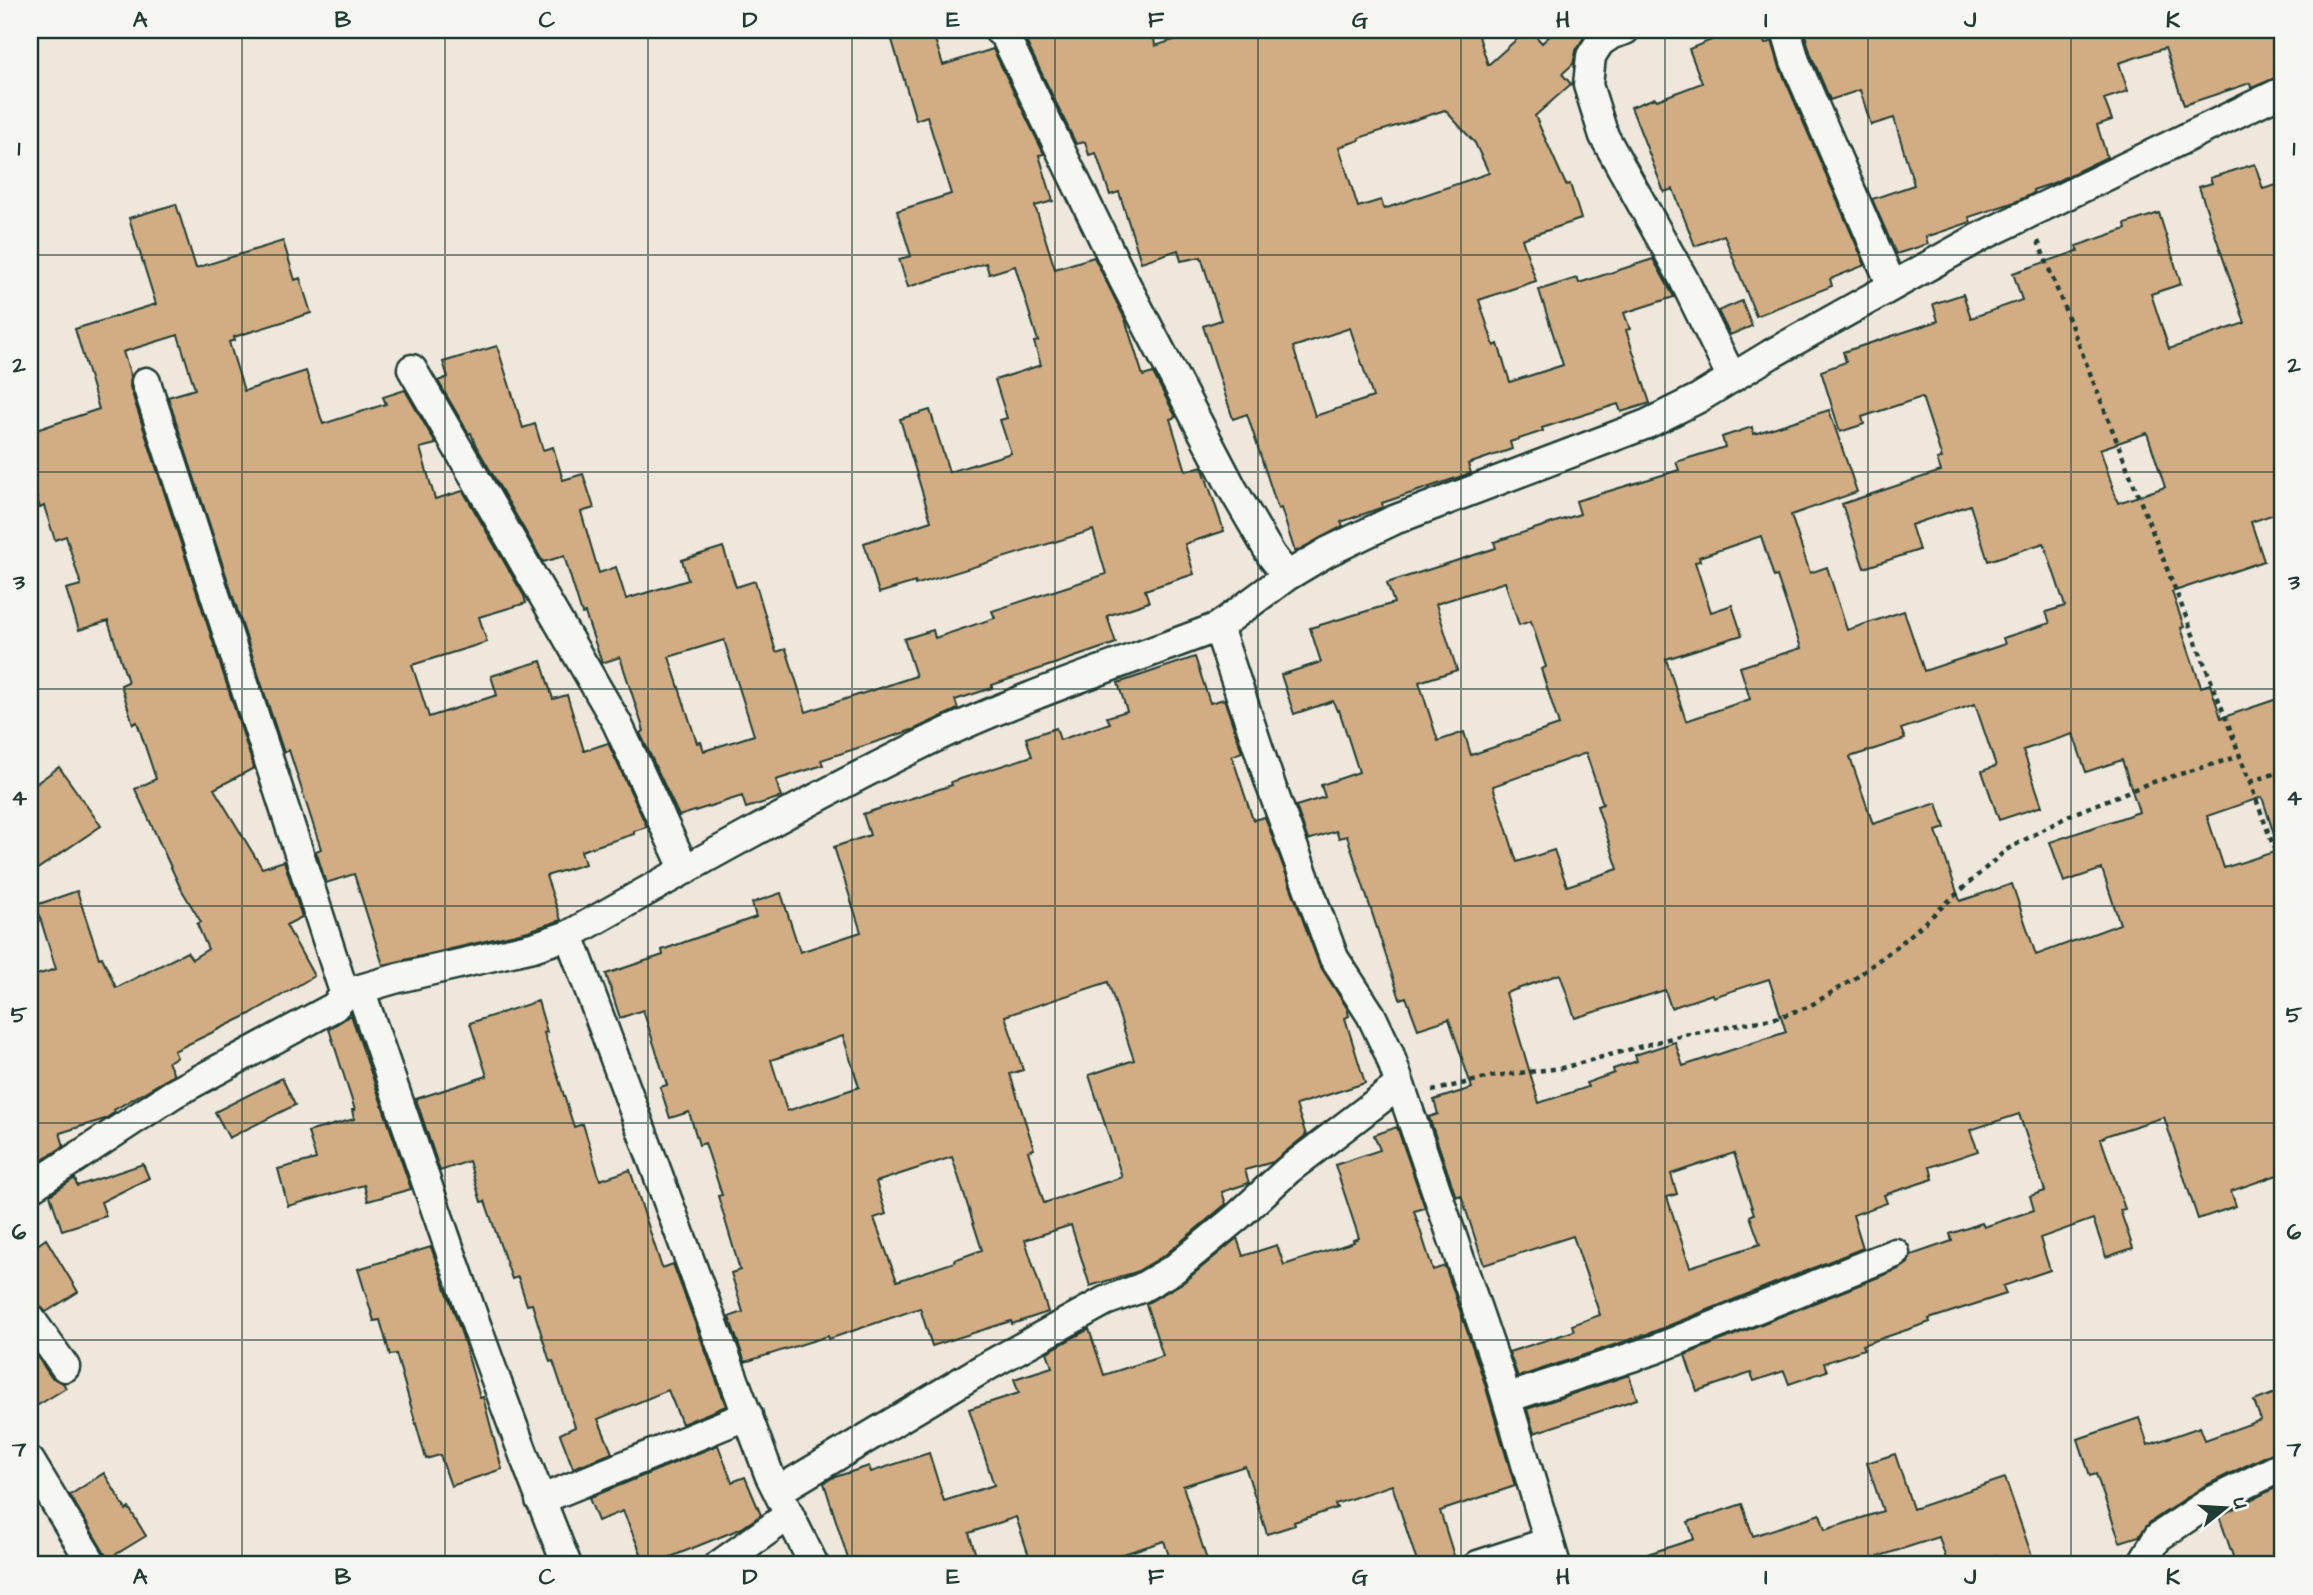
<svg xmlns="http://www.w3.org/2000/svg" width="2313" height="1595" font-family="'Architects Daughter',sans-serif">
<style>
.building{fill:#d2ad83;stroke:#1f3d34;stroke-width:2;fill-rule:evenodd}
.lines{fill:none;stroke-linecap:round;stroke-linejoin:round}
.street-casing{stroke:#1f3d34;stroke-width:33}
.path{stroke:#1f3d34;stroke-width:4.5;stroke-dasharray:5 5;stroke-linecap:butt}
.street{stroke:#f6f6f2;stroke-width:28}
.grid{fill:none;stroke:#1f3d34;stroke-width:2;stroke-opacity:0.55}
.neatline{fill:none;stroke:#1f3d34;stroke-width:2.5}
.grid-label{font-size:23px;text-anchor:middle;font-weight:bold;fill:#1f3d34}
</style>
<rect width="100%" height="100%" fill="#efe7dc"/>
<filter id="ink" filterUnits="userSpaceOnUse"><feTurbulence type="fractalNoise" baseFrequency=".0143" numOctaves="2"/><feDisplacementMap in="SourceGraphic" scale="14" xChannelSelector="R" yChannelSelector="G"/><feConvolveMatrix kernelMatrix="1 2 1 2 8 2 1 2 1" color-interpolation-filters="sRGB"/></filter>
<g filter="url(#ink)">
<path class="building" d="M889,30H932L943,65L993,49L1044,154L1039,155L1053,201L1035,206L1055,269L1094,257L1125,319L1143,376L1153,373L1176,417L1170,419L1186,471L1202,466L1224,531L1185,544L1194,574L1145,590L1149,602L1107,616L1116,643L992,685V688L955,700L958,709L915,729L821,760L823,765L776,780L781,797L746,808L742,796L679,816L640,733L644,731L620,657L602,663L585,613L582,614L564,556L543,562L475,444L471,433L469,434L438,381L448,377L443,362L497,346L523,428L535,424L543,450L553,447L563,480L583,474L594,508L581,512L599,573L616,567L626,599L688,580L682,560L723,547L736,587L755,581L776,652L786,649L806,712L916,676L904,639L933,630L935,638L995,618L992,611L1106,574L1093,530L915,585V582L879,593L864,543L931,521L900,419L930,410L949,472L1011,453L1000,420L1007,418L995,380L1041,365L1034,342L1038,341L1015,266L989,274L986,263L908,287L899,259L911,256L897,211L951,194L927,116L916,120ZM724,640L754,735L704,751L701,742L697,743L669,657Z
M1040,30H1153L1155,46L1205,30H1477L1488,65L1527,30H1530L1542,43L1556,30H1589L1577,48L1573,64L1562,74L1571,84L1535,116L1566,185L1570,184L1581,219L1522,239L1536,281L1479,300L1494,346L1498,344L1510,382L1563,365L1539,290L1577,278L1579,283L1653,259L1674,297L1624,313L1630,329L1626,330L1650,403L1621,412L1618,404L1542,428L1543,431L1510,442L1512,449L1468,464L1471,473L1382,503L1383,507L1341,522L1343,526L1295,552L1281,508L1278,509L1247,414L1233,419L1203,326L1221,320L1201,257L1181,261L1178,250L1141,262L1119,192L1110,195L1096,153L1089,155L1085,142L1076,144L1025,39L1042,34ZM1445,110L1475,143L1489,173L1384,209L1381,200L1358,207L1339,147L1360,140L1359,138ZM1350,328L1373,397L1315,416L1293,347Z
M1736,30H1759L1765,44L1772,41L1780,68L1865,265L1830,279L1832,286L1756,316L1724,235L1695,246L1673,189L1664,192L1631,107L1655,98L1657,100L1702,83L1689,49Z
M1807,30H2283V75L2251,88L2250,83L2184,105L2165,48L2119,63L2128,91L2104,99L2112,120L2097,125L2107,157L2051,184L2033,190L2034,193L2015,202L1969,217L1971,222L1926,237L1928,244L1896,254L1872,199L1914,185L1894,118L1871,125L1860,90L1830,100L1811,55L1804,31Z
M2255,164L2263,189L2283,183V511L2251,522L2264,561L2172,592L2184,627L2181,628L2201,687L2210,684L2221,718L2283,697V846L2278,847L2262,797L2207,816L2224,868L2283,849V1173L2231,1191L2236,1206L2198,1219L2164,1117L2108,1135L2101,1139L2125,1209L2120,1210L2133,1248L2106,1257L2093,1219L2040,1238L2050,1270L2003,1286L2006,1294L1929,1319L1930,1322L1862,1345L1864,1349L1824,1363L1827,1371L1789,1384L1784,1371L1754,1381L1751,1373L1697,1391L1685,1355L1901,1268L1908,1263L1911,1255L1952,1241L1950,1234L1982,1223L1984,1227L2034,1210L2030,1196L2045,1191L2019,1114L1970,1130L1978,1151L1930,1167L1933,1179L1884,1195L1887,1203L1853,1215L1863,1248L1650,1333L1518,1377L1509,1352L1574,1331L1572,1325L1600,1315L1573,1236L1484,1265L1461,1195L1456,1197L1429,1117L1438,1114L1434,1100L1472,1088L1449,1019L1418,1029L1406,997L1400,999L1347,836L1339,838L1336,831L1308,840L1296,806L1325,797L1321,785L1359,772L1339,710L1337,711L1333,701L1294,714L1281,675L1321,662L1310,628L1394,603L1387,583L1496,548L1494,542L1580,514L1576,501L1679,470L1676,462L1725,447L1722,437L1752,427L1754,434L1829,410L1857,492L1791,515L1810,573L1827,567L1847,630L1904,611L1924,671L2005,644L2003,638L2050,623L2046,612L2065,606L2044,543L1988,561L1970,505L1911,525L1919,550L1864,568L1842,504L1941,471L1937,460L1942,458L1922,397L1862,417L1864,424L1840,432L1821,371L1846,362L1843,352L1938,321L1933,304L1963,294L1971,318L2022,300L2013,273L2078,251L2076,246L2126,229L2125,224L2159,213L2181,284L2151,294L2169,349L2245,323L2199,187L2212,183L2210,178ZM2147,433L2165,487L2118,503L2100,449ZM1761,536L1774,577L1777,576L1801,648L1740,667L1750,699L1686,721L1666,659L1742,635L1732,605L1711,612L1695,562L1700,561L1699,557ZM1505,582L1519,625L1531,621L1546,667L1541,669L1559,725L1471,755L1464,732L1438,741L1419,682L1457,670L1436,604ZM1975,704L1996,766L1982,771L1999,820L2042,806L2023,750L2073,734L2086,772L2122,760L2139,812L2050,842L2064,882L2102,869L2120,924L2036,955L2012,884L1960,901L1936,831L1945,828L1937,803L1873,824L1850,757L1905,739L1901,729ZM1586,753L1603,804L1597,806L1618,869L1567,886L1554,850L1517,862L1493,786ZM1560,974L1575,1018L1665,990L1671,1008L1712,994L1713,997L1769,979L1786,1032L1683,1066L1675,1042L1635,1055L1637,1061L1613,1069L1614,1073L1586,1083L1588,1087L1539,1103L1506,993ZM1734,1153L1754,1214L1750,1216L1760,1244L1690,1267L1667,1197L1677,1194L1671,1174Z
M176,204L196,268L283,241L295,280L300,278L311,313L234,337L235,340L229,342L244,391L306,371L323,424L386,404L383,397L405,390L436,444L420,448L435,499L463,491L524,596L526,603L479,617L487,642L412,665L429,717L497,695L491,676L541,661L553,699L567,695L584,751L608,743L647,827L634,831V834L581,851L585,864L546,876L561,920L528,931L383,965L354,874L326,883L316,851L321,849L289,750L284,753L168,397L195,389L178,335L123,352L131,376L130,387L254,768L214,789L262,868L284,861L302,917L286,925L314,976L250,1014L174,1051L177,1057L168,1062L174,1075L114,1110L115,1112L105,1119L60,1133L64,1146L30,1168V977L56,969L36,905L77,891L99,958L102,957L116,988L187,952L192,959L208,949L197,924L201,922L180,887L135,789L156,779L137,722L133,724L121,685L128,682L108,621L79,630L66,589L81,585L66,536L55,540L44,506L40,508L30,476V432L99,409L75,329L156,304L129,218Z
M1742,301L1752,326L1730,335L1718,311Z
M1195,657L1210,703L1224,699L1242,752L1232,756L1253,820L1265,817L1319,964L1347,1008L1349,1016L1345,1018L1365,1083L1296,1105L1306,1135L1273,1162L1245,1170L1249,1183L1222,1192L1226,1204L1165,1255L1136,1272L1090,1286L1071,1225L1025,1240L1048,1312L1012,1324L1011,1321L932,1346L920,1308L829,1339L828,1336L745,1362L729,1317L743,1312L731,1273L740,1270L718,1196L722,1195L705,1143L699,1145L689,1112L670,1118L660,1087L667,1085L643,1010L620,1018L606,974L663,955L662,950L756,917L752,903L781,893L800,952L861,932L834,847L870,835L863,814L952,785L951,782L1032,756L1026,738L1056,728L1060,740L1110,723L1107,717L1127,711L1118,683ZM1108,982L1134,1060L1089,1075L1122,1177L1044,1203L1028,1151L1034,1149L1010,1074L1023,1070L1005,1016ZM843,1036L859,1087L787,1111L771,1060ZM952,1157L982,1250L954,1260L955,1262L897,1281L874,1218L886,1214L876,1182Z
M59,767L101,826L30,874V788Z
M538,1001L547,1032L544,1033L574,1127L583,1124L600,1180L630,1170L662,1268L673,1264L726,1406L682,1424L668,1390L598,1419L612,1453L573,1468L560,1434L575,1427L553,1361L550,1362L532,1304L527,1305L518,1277L512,1279L485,1201L481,1202L469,1161L440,1171L416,1099L487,1076L470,1023Z
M351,1015L411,1189L368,1201L364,1185L288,1206L278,1169L316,1159L308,1132L354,1119L352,1110H355L329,1029Z
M282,1078L295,1105L229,1138L215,1112Z
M1397,1127L1425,1208L1414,1211L1433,1270L1445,1266L1483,1378L1515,1486L1440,1511L1455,1559L1435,1565H1418L1392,1485L1335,1504L1337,1508L1294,1522L1295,1525L1267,1534L1245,1466L1183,1486L1207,1560L1190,1565H1172L1164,1541L1111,1558L1113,1565H1032L1016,1517L969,1533L979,1565H850L824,1483L832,1478L869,1466L871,1472L929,1453L944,1501L994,1485L969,1409L1019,1393L1014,1379L1052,1367L1047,1352L1089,1329L1104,1375L1163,1356L1146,1304L1184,1282L1237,1238L1243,1256L1277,1245L1284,1265L1354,1242L1353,1240L1359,1238L1335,1165L1380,1150L1374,1135Z
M143,1164L149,1178L101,1202L106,1216L62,1230L50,1195L75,1178L77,1186Z
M46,1239L78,1292L46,1312L37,1303L30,1302V1250Z
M431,1247L462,1335L480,1398L483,1397L502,1469L451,1486L440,1455L426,1459L396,1354L390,1355L380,1320L374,1321L358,1269Z
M30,1346L51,1377L63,1383L66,1388L30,1410Z
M1629,1375L1637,1399L1534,1433L1527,1409Z
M2283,1390V1449L2276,1451L2204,1486L2149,1523L2139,1536L2120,1542L2096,1474L2090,1476L2078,1439L2139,1418L2148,1445L2200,1427L2205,1440L2261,1420L2254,1401Z
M718,1445L732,1482L745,1477L761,1515L742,1528L651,1565H646L623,1511L598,1521L589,1498Z
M1895,1454L1913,1509L2005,1478L2035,1565H1999L1996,1555L1964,1565H1948L1939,1537L1852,1565H1630L1629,1560L1694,1539L1688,1522L1742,1504L1753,1536L1820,1514L1825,1530L1883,1511L1867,1463Z
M104,1473L126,1510L129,1508L146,1536L108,1559L70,1495Z
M2283,1484V1565H2236L2219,1516Z"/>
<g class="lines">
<defs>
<path id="street" d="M998,30L1005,36L1123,279L1232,488L1271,555L1287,576
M1625,30L1612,34L1600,42L1591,56L1588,85L1604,136L1683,278L1732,378
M1786,30L1795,61L1892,286
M412,369L617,723L685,870
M146,382L345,995
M1218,627L1287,576L1327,552L1394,520L1647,424L1699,398L1771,354L1980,237L2283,91
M569,935C687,868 806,801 928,741C1021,696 1121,664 1218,627L1271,786L1334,958L1371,1015L1389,1053L1499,1373L1556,1565
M360,989C427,1182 490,1376 567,1565
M30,1188L173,1094L334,1007L345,995L360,989L398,978L533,947L569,935L769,1474L814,1565
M30,1318L65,1367
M1507,1398L1656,1349L1895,1253
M30,1461L93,1565
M778,1491L984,1368L1105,1301L1141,1288L1174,1269L1237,1217L1288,1170L1399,1085
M540,1500L748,1415
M719,1565L789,1515
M1478,1565L1549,1542
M2141,1565L2158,1537L2212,1501L2283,1466"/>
</defs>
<use href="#street" class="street-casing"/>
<path class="path" d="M2038,241L2227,721L2283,872
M2250,782L2283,771
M1432,1091L1494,1076L1562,1068L1679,1036L1776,1018L1808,1007L1857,977L1906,939L2006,850L2070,815L2147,784L2240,756"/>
<use href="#street" class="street"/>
</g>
</g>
<path class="grid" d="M242,30V1565M445,30V1565M648,30V1565M852,30V1565M1055,30V1565M1258,30V1565M1461,30V1565M1665,30V1565M1868,30V1565M2071,30V1565M30,255H2283M30,472H2283M30,689H2283M30,906H2283M30,1123H2283M30,1340H2283"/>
<rect width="2313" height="1595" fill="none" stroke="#f6f6f2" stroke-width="77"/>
<g transform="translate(2225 1508) rotate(72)" stroke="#f6f6f2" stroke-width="5" paint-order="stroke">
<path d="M0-5L12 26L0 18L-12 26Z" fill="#1f3d34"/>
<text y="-10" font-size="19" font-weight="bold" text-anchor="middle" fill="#1f3d34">U</text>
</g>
<rect x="38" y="38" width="2236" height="1518" class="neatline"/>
<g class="grid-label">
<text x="140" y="27">A</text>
<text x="343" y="27">B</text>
<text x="547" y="27">C</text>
<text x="750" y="27">D</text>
<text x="953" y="27">E</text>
<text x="1156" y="27">F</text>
<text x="1360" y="27">G</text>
<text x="1563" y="27">H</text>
<text x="1766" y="27">I</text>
<text x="1970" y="27">J</text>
<text x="2173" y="27">K</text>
<text x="19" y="155">1</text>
<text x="2294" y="155">1</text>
<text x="19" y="372">2</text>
<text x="2294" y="372">2</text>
<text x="19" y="589">3</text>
<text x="2294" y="589">3</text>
<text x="19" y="805">4</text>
<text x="2294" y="805">4</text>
<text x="19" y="1022">5</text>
<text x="2294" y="1022">5</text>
<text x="19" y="1239">6</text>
<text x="2294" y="1239">6</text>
<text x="19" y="1456">7</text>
<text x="2294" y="1456">7</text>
<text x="140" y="1584">A</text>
<text x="343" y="1584">B</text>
<text x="547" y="1584">C</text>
<text x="750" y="1584">D</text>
<text x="953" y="1584">E</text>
<text x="1156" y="1584">F</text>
<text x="1360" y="1584">G</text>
<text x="1563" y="1584">H</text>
<text x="1766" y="1584">I</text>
<text x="1970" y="1584">J</text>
<text x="2173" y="1584">K</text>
</g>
</svg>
